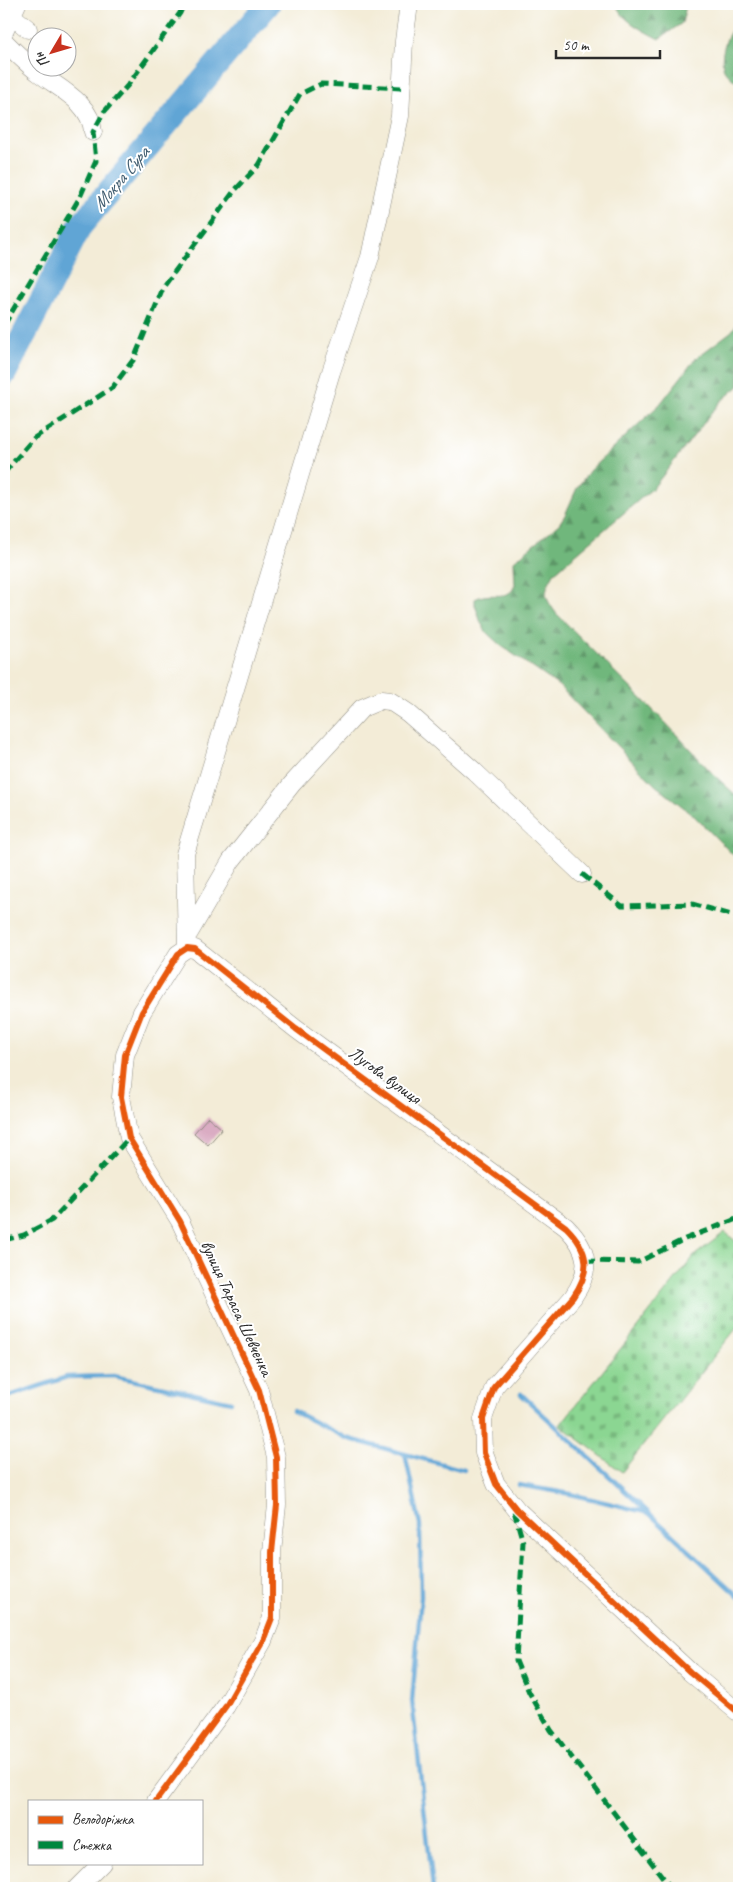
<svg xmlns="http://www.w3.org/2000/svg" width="743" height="1892" font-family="Caveat,sans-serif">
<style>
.forest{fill:url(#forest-firs);stroke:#4e7154}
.cemetery{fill:url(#cemetery-stones);stroke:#5b805e}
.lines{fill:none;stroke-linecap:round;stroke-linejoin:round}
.stream{stroke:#60a5d5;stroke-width:4.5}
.river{stroke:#60a5d5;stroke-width:25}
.building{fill:#daacc3}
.minor-casing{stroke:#8f8c81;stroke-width:19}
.minor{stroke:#fff;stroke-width:18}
.quiet{stroke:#00873e;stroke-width:5;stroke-dasharray:10 5;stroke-linecap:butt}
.cycleway-casing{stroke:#fff;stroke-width:9}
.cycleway{stroke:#e8590c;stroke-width:6}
.labels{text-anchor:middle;stroke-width:4;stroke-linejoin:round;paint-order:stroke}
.street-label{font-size:18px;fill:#2b2b2b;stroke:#fff}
.water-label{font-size:19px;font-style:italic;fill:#405c6f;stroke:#fff}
</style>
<defs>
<pattern id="forest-firs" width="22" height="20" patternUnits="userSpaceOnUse" patternTransform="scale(1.25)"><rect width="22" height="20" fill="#70b77c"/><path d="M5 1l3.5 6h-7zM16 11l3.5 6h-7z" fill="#5c9566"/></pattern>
<pattern id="cemetery-stones" width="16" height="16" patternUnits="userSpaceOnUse" patternTransform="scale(1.25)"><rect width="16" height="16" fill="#8bd692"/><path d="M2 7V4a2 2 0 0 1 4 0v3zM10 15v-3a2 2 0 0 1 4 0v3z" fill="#78b87e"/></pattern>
</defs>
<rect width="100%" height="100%" fill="#fff"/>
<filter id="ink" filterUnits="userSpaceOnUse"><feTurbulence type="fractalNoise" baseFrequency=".02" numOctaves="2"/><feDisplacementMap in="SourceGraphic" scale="10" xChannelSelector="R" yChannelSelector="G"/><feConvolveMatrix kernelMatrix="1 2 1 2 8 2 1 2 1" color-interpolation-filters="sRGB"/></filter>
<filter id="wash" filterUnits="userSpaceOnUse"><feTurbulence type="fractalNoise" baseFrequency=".0096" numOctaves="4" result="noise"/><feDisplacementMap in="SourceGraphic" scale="20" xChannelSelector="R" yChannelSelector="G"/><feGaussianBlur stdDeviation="1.12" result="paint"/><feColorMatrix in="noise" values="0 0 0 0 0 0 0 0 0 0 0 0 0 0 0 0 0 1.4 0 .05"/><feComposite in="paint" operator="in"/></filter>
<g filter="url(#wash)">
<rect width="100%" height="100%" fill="#f3ecd7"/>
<path class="forest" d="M616,4H686V5L682,23L659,39C644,31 622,21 616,4Z
M735,27L739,29V85C735,81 729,76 725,71C718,61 726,33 735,27Z
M739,320V386L721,401L653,488L555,572C544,591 542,594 556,613L664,721L713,774L739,798V861L692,814L655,785L559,686L500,645L487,633L481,623L475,605V599C489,591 502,600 512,591L515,585L514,561L559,524L565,515L577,488L590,470L660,404L696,358L732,331Z"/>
<path class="cemetery" d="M725,1232L739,1244V1325L622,1472L560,1425L695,1255Z"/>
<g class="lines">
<path class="stream" d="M521,1394L739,1597
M4,1398L67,1377L114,1376L231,1402
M293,1411L346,1438L464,1470
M405,1454L420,1525L421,1597L412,1701L433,1888
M519,1485L571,1494L649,1513"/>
<path class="river" d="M4,374L80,226L268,4"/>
</g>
<g id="blocks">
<path class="building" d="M208,1117L222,1129L208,1145L194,1133Z"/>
</g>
</g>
<g filter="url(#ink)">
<use href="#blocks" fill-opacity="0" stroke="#8f8c81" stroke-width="1"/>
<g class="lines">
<defs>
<path id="minor" d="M11,15L28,29
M4,32L17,4
M4,41C15,52 27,64 39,73C60,89 91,103 93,132
M189,933L231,861L292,784L362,708L381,700L390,701L408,713L474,771L582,874
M187,948L195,949L296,1029L566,1227C589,1250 592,1270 573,1297L494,1387L483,1419L484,1453L496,1484L517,1510L690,1672L739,1713
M187,948L185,854L331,372L370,257L400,116L404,41L409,4
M156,1801L226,1706L263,1641L272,1618V1552L277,1505L276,1457L259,1390L180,1221L129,1138L121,1097L125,1055L142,1012L178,954L187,948
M77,1888L102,1863"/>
</defs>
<use href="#minor" class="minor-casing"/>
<use href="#minor" class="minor"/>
<path class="quiet" d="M4,325L80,197L96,161L93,132L104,112L128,85L180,13L184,4
M4,473L34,438L112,388L134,359L164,286L235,190L259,165L300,94L321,84L401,88
M582,874L622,906L692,904L739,917
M4,1240L24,1235L52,1220L129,1138
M585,1261L638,1262L685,1239L739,1218
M514,1511L523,1542L516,1661L529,1692L551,1730L671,1888"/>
<defs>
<path id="cycleway" d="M156,1801L226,1706L263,1641L272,1618V1552L277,1505L276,1457L259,1390L180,1221L129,1138L121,1097L125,1055L142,1012L178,954L187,948L195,949L296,1029L566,1227C589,1250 592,1270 573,1297L494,1387L483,1419L484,1453L496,1484L517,1510L690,1672L739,1713"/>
</defs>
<use href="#cycleway" class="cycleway-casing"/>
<use href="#cycleway" class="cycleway"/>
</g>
</g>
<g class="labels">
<g class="street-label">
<text transform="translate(385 1075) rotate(36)" y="6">Лугова вулиця</text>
<text transform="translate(237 1308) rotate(65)" y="6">вулиця Тараса Шевченка</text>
</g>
<g class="water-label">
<text transform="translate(120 178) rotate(-50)" y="7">Мокра Сура</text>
</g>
</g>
<rect width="743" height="1892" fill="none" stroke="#fff" stroke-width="20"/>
<rect x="28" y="1800" width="175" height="65" fill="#ffffff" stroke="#aaaaaa"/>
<rect x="38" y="1816" width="25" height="8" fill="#e8590c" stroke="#aaaaaa"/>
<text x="72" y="1824" font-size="15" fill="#2b2b2b">Велодоріжка</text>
<rect x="38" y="1841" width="25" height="8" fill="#00873e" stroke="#aaaaaa"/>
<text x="72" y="1850" font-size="15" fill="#2b2b2b">Стежка</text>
<g transform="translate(52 52) rotate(232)"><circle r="24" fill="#ffffff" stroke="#aaaaaa"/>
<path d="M0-4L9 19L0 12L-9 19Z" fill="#c8321e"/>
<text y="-8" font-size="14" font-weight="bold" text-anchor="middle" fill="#2b2b2b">Пн</text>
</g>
<path d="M556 50v8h104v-8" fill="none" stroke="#2b2b2b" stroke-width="2.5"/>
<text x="563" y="50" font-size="15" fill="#2b2b2b" stroke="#ffffff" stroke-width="4" paint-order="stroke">50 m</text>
</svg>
